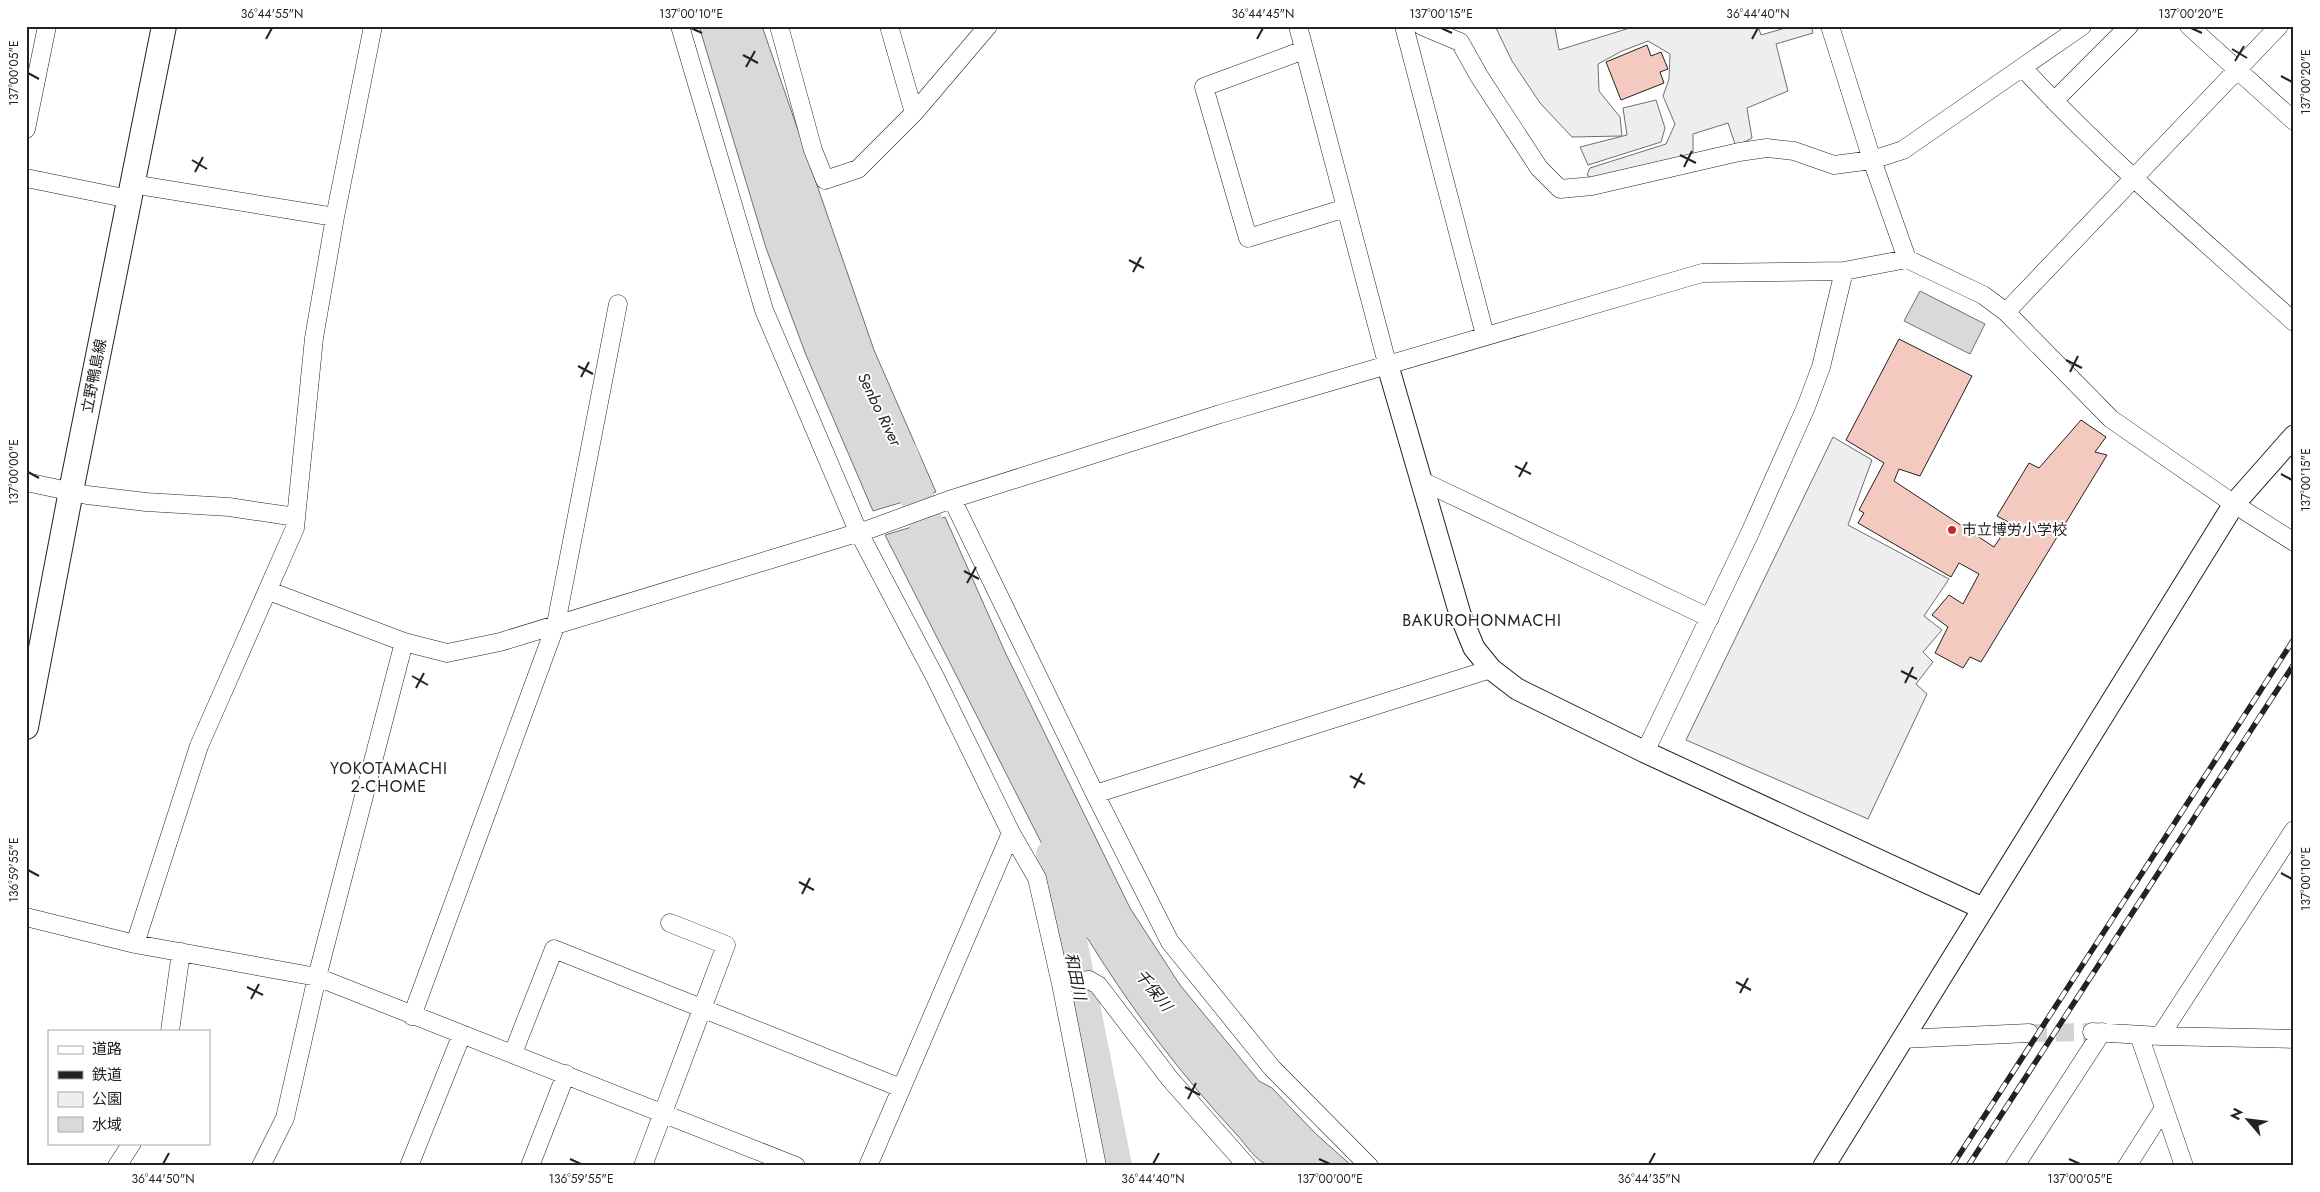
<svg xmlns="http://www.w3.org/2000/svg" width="2320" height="1192" font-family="Jost,'Noto Sans JP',sans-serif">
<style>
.green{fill:#eee;stroke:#6f6f6f}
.water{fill:#d9d9d9;stroke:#6f6f6f}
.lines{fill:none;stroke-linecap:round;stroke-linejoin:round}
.river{stroke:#d9d9d9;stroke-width:34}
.building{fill:#f3c9c0;stroke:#222}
.minor-tunnel{stroke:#d3d3d3;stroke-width:18;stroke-dasharray:18 9;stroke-linecap:butt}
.minor-casing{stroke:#222;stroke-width:19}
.tertiary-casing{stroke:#222;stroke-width:23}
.secondary-casing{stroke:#222;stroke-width:26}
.minor{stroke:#fff;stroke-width:18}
.tertiary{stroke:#fff;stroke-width:21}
.secondary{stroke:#fff;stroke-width:24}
.rail-casing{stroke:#222;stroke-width:5.5}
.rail{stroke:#fff;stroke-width:4;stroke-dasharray:11;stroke-linecap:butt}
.ticks{fill:none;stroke:#222;stroke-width:2}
.poi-dot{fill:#c62828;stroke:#fff;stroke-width:2}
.labels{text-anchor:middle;stroke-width:4;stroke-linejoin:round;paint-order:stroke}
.street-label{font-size:15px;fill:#222;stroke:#fff}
.poi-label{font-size:15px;fill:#222;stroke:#fff;text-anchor:start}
.water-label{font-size:16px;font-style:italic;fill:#222;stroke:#fff}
.neighbourhood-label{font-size:16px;letter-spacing:1px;fill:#222;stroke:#fff}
.neatline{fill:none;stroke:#222;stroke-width:2}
.ticks-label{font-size:12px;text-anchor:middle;fill:#222}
</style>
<rect width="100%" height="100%" fill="#fff"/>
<path class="green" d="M1495,26H1560L1555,28L1559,50L1636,26H1758L1761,35L1792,26H1811L1813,33L1776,44L1788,91L1747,108L1752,138L1736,147L1728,123L1693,134V155L1595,181L1587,175L1590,168L1666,144L1675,124L1663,96L1669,79L1670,54L1648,41L1622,51L1598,64L1599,91L1620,117L1622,136L1572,137L1540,103L1512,61Z
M1656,100L1665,128L1661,142L1588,165L1580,147L1627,135L1623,108Z
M1833,437L1872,460L1848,525L1949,579L1924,616L1942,630L1923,652L1933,662L1916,684L1927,694L1868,819L1686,740Z"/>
<path class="water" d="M699,26H762L874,350L936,492L873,511L806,355L766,248Z
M1920,291L1985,324L1970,354L1904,321Z
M945,517L1005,652L1130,908L1180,985L1259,1081L1272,1088L1316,1134L1352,1166C1338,1166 1276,1169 1268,1165C1256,1161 1246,1145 1238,1136C1182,1076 1131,1009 1088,939L1083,934L1074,933L1064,902L1041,857L1046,852L885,535Z"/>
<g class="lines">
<path class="river" d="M901,454L941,564
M1053,855L1115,1166"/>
</g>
<path class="building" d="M1647,45L1651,56L1661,52L1668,69L1660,72L1664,83L1621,100L1606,62Z
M1899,339L1972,376L1920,476L1899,469L1894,481L1994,547L2010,523L1997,516L2029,463L2039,468L2081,420L2106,437L2095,452L2107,455L1981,662L1970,657L1963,668L1935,653L1948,627L1932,615L1949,595L1963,604L1979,574L1959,563L1951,577L1858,523L1864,513L1859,510L1884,463L1846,440Z"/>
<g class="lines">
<path class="minor-tunnel" d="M2029,1033L2092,1032"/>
<defs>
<path id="minor" d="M680,26L764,310L858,531L935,677L1011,833L1037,878L1061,984L1097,1166
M779,26L813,150L825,180L858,169L914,113L889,26
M1298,26L1387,363
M1404,26L1485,335
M1422,26L1460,42L1479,76L1539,168L1560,189L1592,186L1739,152L1767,148L1794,151L1834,165L1872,160L1903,150L2082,26
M1830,26L1872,160L1907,259
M2189,26L2294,121
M1304,50L1204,87L1248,238L1346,208
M2023,68C2107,159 2202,239 2294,322
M2054,101L2129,26
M914,113L988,26
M26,129L47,26
M26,178L129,199
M132,184L335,217
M2006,312L2279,26
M1422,481L1710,618
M26,482L87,495L146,502L229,507L296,517
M952,499L1095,794L1170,942L1272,1068L1369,1166
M269,591L404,642L447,653L500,642L870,529L952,499L1220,414L1702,273L1844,271L1907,259L1983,295L2006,312L2111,419L2234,504L2294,542
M1645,752L1749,535L1806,407L1821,367L1844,271
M1095,794L1491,669
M26,917L135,944L317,977L796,1166
M135,944L199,746L295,528L314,338L335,217L373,26
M1061,984L1089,980L1098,985L1170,1079L1247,1166
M412,1016L556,624L618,304
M170,1031L181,952
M2092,1032L2160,1036L2294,1039
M2139,1035L2184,1166
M2160,1036L2294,830
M1902,1039L2029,1033
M513,1053L554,949L901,1088
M117,1166L132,1143
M261,1166L285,1118L317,977L404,642
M409,1166L462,1034
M530,1166L566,1074
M643,1166L726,945L670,923
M868,1166L1011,833
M2015,1166L2102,1032
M2127,1166L2164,1108"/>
<path id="tertiary" d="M1387,363L1460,614L1474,648L1491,669L1517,689L1645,752L1982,908
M1824,1166L2234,504L2294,436"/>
<path id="secondary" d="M26,727L71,491L164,26"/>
</defs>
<use href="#minor" class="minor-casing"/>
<use href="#tertiary" class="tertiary-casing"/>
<use href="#secondary" class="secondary-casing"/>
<use href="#minor" class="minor"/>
<use href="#tertiary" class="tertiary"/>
<use href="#secondary" class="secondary"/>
<defs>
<path id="rail" d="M1952,1166L2294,639
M1968,1166L2294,664"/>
</defs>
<use href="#rail" class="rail-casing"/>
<use href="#rail" class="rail"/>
</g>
<path class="ticks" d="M691,28L702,33M1441,28L1452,33M2191,28L2202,33M266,39L272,28M1257,39L1263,28M1752,39L1758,28M2232,49L2247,58M743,55L758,63M2235,61L2244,46M746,67L755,51M28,73L39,79M2281,76L2292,82M1680,155L1696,163M192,160L207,169M1684,167L1692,151M195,172L203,157M1129,260L1144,268M1133,272L1141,257M2066,360L2082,368M578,366L593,374M2070,372L2078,356M581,377L589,362M1515,466L1531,474M28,472L39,478M2281,474L2292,480M1519,477L1527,462M964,571L979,579M967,583L976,567M1901,671L1917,679M412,676L428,685M1905,683L1913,667M416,688L424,673M1350,776L1365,784M1354,788L1362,773M28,870L39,876M2281,873L2292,879M799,882L814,890M802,894L810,878M1736,982L1751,990M247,987L263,995M1740,993L1748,978M251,999L259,984M1185,1087L1200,1095M1188,1099L1196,1083M570,1159L581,1164M1319,1159L1330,1164M2069,1159L2080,1164M163,1164L169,1153M1153,1164L1159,1153M1649,1164L1655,1153"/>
<circle class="poi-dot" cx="1952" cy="530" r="5"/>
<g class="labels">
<g class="street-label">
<text transform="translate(94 376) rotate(-79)" y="5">立野鴨島線</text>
</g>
<g class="poi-label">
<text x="1962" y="535">市立博労小学校</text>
</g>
<g class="water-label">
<text transform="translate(880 409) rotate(64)" y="6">Senbo River</text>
<text transform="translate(1076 976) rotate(78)" y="6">和田川</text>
<text transform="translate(1154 990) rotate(51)" y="6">千保川</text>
</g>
<g class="neighbourhood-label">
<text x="1482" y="626">BAKUROHONMACHI</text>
<text x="389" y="774">YOKOTAMACHI<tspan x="389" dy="18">2-CHOME</tspan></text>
</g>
</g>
<rect width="2320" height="1192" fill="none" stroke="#ffffff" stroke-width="55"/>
<rect x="48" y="1030" width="162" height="115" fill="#ffffff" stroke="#a7a7a7"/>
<rect x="58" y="1046" width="25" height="8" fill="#ffffff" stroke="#a7a7a7"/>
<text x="92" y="1054" font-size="15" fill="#222222">道路</text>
<rect x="58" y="1071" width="25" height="8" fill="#222222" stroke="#a7a7a7"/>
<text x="92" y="1080" font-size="15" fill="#222222">鉄道</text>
<rect x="58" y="1092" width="25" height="15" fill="#eeeeee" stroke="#a7a7a7"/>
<text x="92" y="1104" font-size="15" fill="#222222">公園</text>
<rect x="58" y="1117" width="25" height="15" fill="#d9d9d9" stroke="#a7a7a7"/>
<text x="92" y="1130" font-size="15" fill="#222222">水域</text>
<g transform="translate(2248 1120) rotate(298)" stroke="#ffffff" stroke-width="4" paint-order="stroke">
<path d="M0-4L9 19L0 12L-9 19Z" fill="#222222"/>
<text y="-8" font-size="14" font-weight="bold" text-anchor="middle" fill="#222222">N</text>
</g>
<rect x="28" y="28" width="2264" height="1136" class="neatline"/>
<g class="ticks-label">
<text x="272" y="18">36°44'55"N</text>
<text x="691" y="18">137°00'10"E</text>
<text x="1263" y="18">36°44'45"N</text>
<text x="1441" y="18">137°00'15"E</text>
<text x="1758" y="18">36°44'40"N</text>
<text x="2191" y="18">137°00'20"E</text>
<text transform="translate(14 73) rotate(-90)" y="4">137°00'05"E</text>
<text transform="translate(2306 82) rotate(-90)" y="4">137°00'20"E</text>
<text transform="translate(14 472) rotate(-90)" y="4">137°00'00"E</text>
<text transform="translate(2306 480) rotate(-90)" y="4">137°00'15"E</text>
<text transform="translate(14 870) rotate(-90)" y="4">136°59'55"E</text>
<text transform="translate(2306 879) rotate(-90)" y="4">137°00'10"E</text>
<text x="163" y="1183">36°44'50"N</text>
<text x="581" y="1183">136°59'55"E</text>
<text x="1153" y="1183">36°44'40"N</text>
<text x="1330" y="1183">137°00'00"E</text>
<text x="1649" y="1183">36°44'35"N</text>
<text x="2080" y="1183">137°00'05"E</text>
</g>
</svg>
